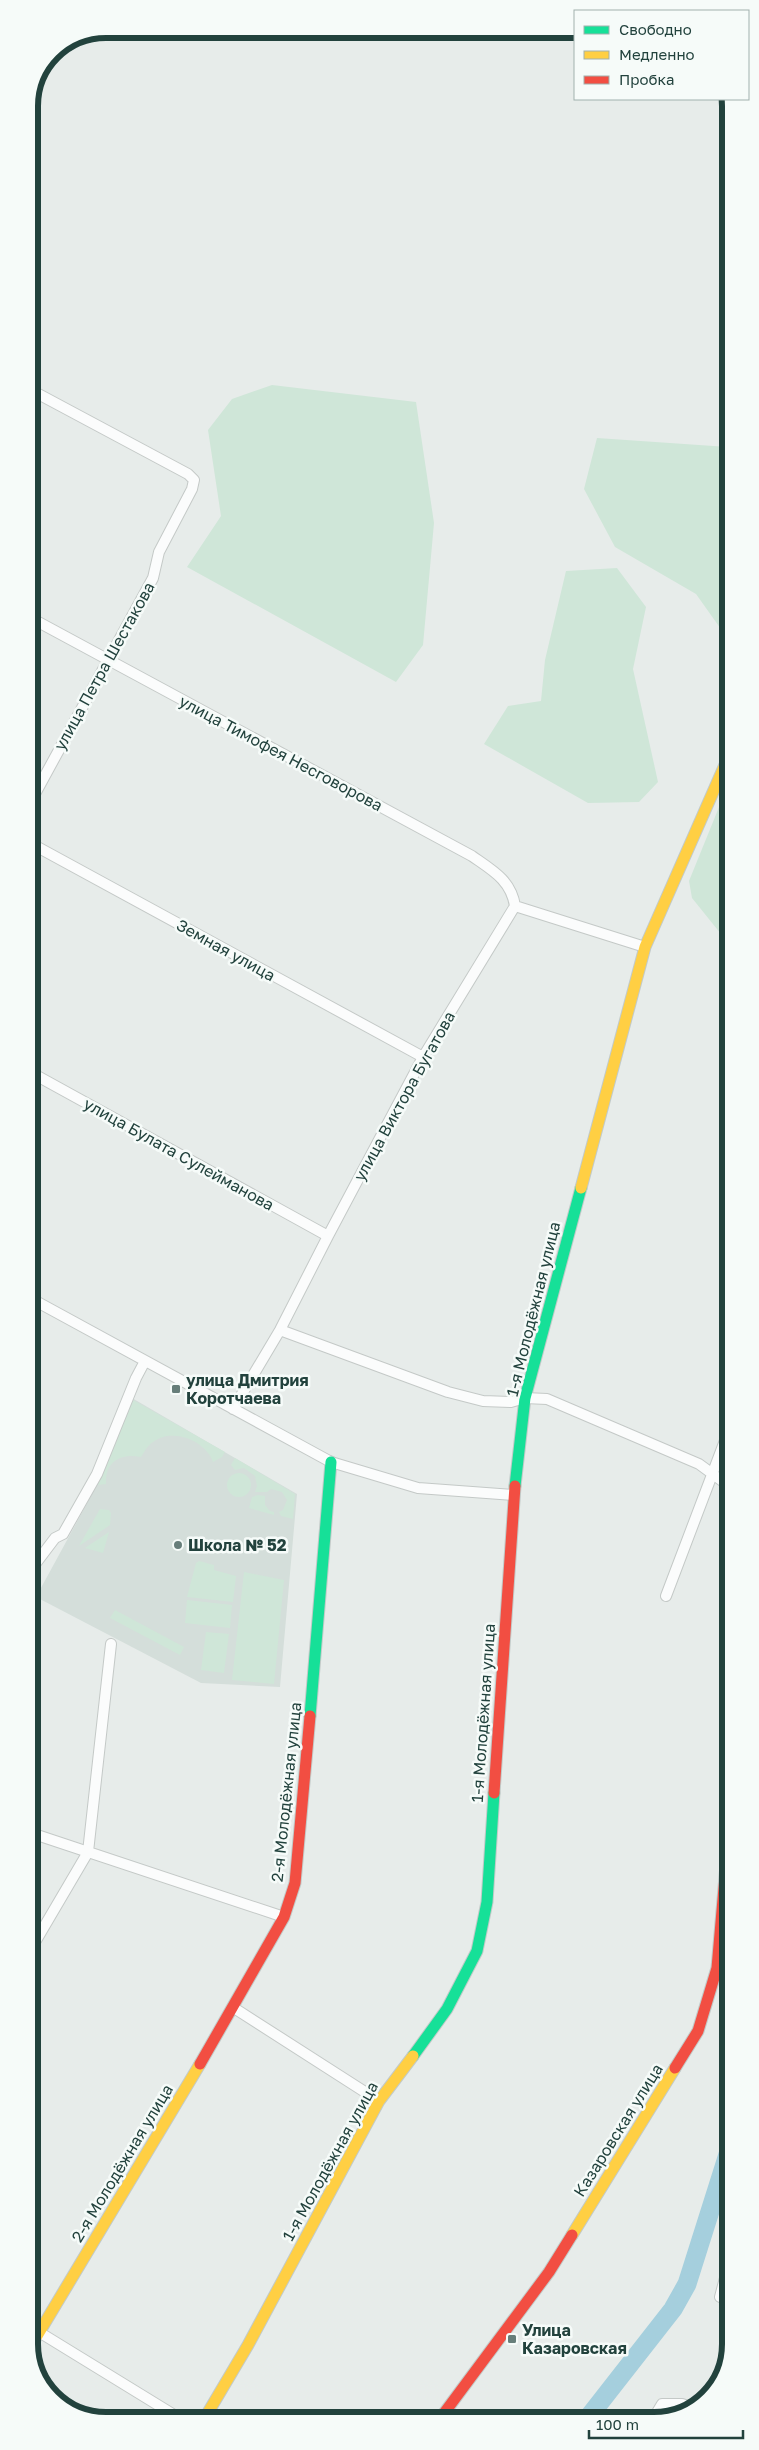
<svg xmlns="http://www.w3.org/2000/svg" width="759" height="2450" font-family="'Golos Text',sans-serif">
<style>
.built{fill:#d4deda}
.green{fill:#cfe6d8}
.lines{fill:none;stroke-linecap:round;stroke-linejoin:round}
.river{stroke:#a5cfdd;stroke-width:19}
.street-casing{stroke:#c4c9c7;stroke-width:12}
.fast-casing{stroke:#c2cac8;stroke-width:13}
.slow-casing{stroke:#c2cac8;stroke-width:13}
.jam-casing{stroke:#c2cac8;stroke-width:13}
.street{stroke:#fbfcfc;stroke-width:10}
.fast{stroke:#16e098;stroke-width:11}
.slow{stroke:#ffcf43;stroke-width:11}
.jam{stroke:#f24e42;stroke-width:11}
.poi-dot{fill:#677e7a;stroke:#f6fbf9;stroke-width:2}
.labels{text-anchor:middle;stroke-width:5;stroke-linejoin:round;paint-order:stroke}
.street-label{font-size:16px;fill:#22423d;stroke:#f6fbf9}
.poi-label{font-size:16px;font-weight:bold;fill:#22423d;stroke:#f6fbf9;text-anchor:start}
.rim{fill:none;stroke:#22423d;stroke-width:6}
</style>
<rect width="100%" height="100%" fill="#e7ecea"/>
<path class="built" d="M132,1398L297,1494L280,1687L201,1683L36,1597L102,1476Z"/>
<path class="green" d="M272,385L416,402L434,523L423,645L396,682L187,567L221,516L208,430L232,399Z
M597,438L728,447V639L696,594L615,547L584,489Z
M617,568L646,607L633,669L658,782L639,802L588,803L484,744L508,706L541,701L545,660L566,571Z
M728,785L729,944L692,898L689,881Z
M133,1400L225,1452L222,1457L213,1462C206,1441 173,1427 153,1442C148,1445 144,1452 141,1457C120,1453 105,1462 106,1484L98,1485Z
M235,1458L295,1494L293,1519L281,1516L279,1512L283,1510L287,1500L282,1492L271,1489L267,1492H255L257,1486L255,1476L244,1468L235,1470L231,1465Z
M227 1485a12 12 0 1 1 24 0a12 12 0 1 1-24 0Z
M258,1495L265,1496V1505L270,1511L274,1512V1515L249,1508L252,1497Z
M100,1509L109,1510L111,1513L110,1525L79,1546Z
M109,1532L103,1553L85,1548Z
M199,1561L214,1565V1570L236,1576L233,1602L187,1597L196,1563Z
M244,1572L284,1580L274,1684L232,1680Z
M187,1600L232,1605L230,1628L185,1623Z
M115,1610L184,1647L180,1655L110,1618Z
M206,1632L229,1634L224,1673L201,1670Z"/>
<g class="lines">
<path class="river" d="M587,2419L673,2309L687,2284L730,2148"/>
<defs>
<path id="street" d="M29,389L188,474L194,480L192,489L159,552L153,578L30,803
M29,617L472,856C492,870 511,880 515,906
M30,843L423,1057
M515,906L645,947
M30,1072L328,1236
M30,1298L331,1462L418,1488L514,1495
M280,1330L448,1392L483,1401L511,1402L525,1398L547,1399L699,1464L729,1486
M233,1409L280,1330L328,1236L423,1057L515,906
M30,1571L55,1538L63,1534L97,1474L136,1378L145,1361
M666,1596L729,1430
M31,1833L284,1917
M31,1949L88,1852L111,1644
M234,2008L379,2101
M720,2297L730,2259
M39,2332L184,2421
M653,2419L662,2404H682L691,2407"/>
<path id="fast" d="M515,1486L525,1398L581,1188
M310,1716L331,1462
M413,2056L447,2009L477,1951L487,1902L494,1793"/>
<path id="slow" d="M581,1188L645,947L728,758
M572,2235L675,2068
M31,2346L200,2064
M203,2421L248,2345L379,2101L413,2056"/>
<path id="jam" d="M494,1793L515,1486
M200,2064L284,1917L295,1883L310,1716
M675,2068L698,2031L717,1968L730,1819
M439,2420L549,2272L572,2235"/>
</defs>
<use href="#street" class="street-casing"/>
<use href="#fast" class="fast-casing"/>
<use href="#slow" class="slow-casing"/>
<use href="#jam" class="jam-casing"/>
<use href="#street" class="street"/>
<use href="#fast" class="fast"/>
<use href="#slow" class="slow"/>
<use href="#jam" class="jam"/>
</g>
<g class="poi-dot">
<rect x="171" y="1384" width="10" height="10" rx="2.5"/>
<circle cx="178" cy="1545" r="5"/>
<rect x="507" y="2334" width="10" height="10" rx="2.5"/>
</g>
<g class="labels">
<g class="street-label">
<text transform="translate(104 666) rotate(-61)" y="6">улица Петра Шестакова</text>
<text transform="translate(281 753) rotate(28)" y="6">улица Тимофея Несговорова</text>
<text transform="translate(226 950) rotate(29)" y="6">Земная улица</text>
<text transform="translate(404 1096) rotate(-61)" y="6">улица Виктора Бугатова</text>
<text transform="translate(179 1154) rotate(29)" y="6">улица Булата Сулейманова</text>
<text transform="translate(533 1309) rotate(-76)" y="6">1-я Молодёжная улица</text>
<text transform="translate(483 1713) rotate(-86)" y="6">1-я Молодёжная улица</text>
<text transform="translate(286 1792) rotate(-84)" y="6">2-я Молодёжная улица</text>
<text transform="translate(618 2130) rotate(-58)" y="6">Казаровская улица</text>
<text transform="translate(330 2161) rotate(-61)" y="6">1-я Молодёжная улица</text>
<text transform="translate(122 2163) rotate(-59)" y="6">2-я Молодёжная улица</text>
</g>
<g class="poi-label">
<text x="186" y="1386">улица Дмитрия<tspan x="186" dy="18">Коротчаева</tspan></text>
<text x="188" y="1551">Школа № 52</text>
<text x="522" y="2336">Улица<tspan x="522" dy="18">Казаровская</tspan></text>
</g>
</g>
<path d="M0 0H759V2450H0ZM106 38H654A68 68 0 0 1 722 106V2344A68 68 0 0 1 654 2412H106A68 68 0 0 1 38 2344V106A68 68 0 0 1 106 38Z" fill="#f6fbf9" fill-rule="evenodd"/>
<path class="rim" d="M106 38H654A68 68 0 0 1 722 106V2344A68 68 0 0 1 654 2412H106A68 68 0 0 1 38 2344V106A68 68 0 0 1 106 38Z"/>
<rect x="574" y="10" width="175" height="90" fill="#f6fbf9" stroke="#a1b1ae"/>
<rect x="584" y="26" width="25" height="8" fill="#16e098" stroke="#a1b1ae"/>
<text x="619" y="35" font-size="15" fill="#22423d">Свободно</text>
<rect x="584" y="51" width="25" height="8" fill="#ffcf43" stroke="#a1b1ae"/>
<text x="619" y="60" font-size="15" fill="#22423d">Медленно</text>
<rect x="584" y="76" width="25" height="8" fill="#f24e42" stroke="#a1b1ae"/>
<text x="619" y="85" font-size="15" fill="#22423d">Пробка</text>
<path d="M589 2430v8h154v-8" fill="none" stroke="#22423d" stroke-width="2.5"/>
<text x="596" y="2430" font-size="15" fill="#22423d" stroke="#f6fbf9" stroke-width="4" paint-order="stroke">100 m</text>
</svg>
